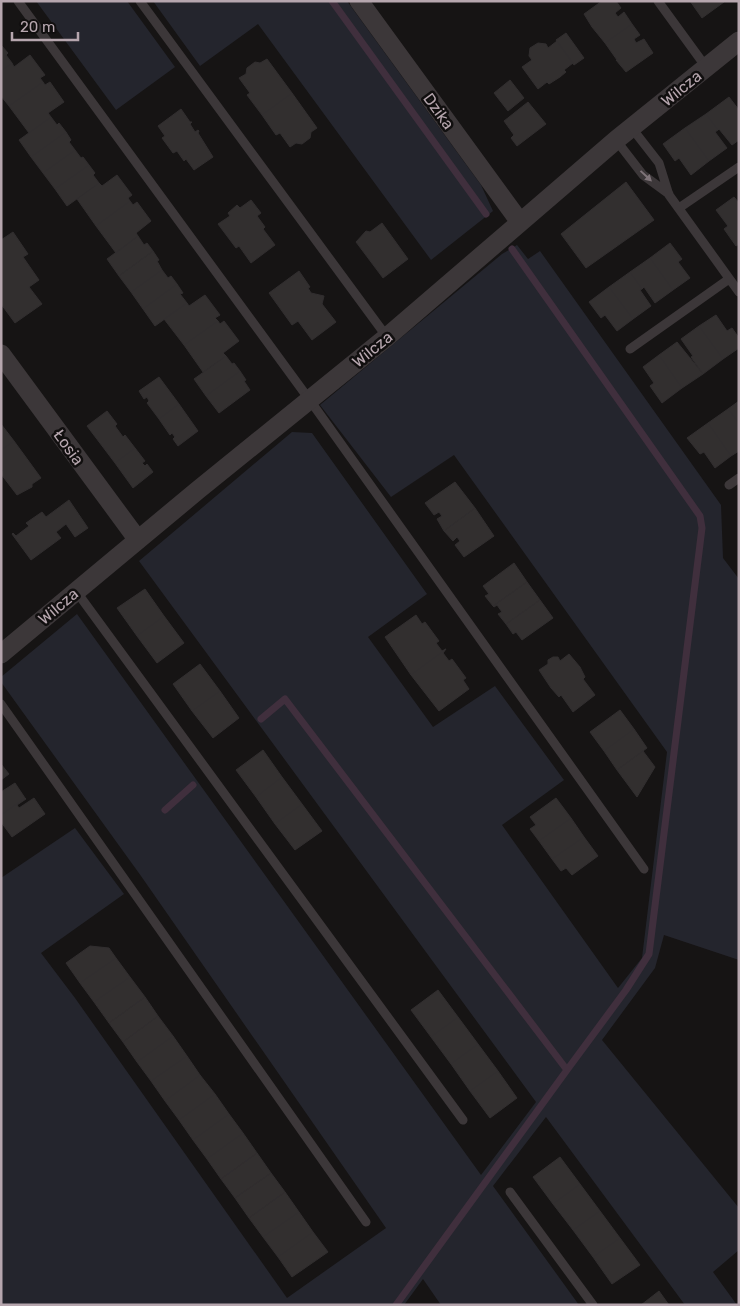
<svg xmlns="http://www.w3.org/2000/svg" width="740" height="1306" font-family="Rubik,sans-serif">
<style>
.green{fill:#24252d}
.lines{fill:none;stroke-linecap:round;stroke-linejoin:round}
.stream{stroke:#402f3d;stroke-width:7}
.building{fill:#322f2f;stroke:#312e2f}
.lane{stroke:#3c3739;stroke-width:9}
.street{stroke:#3c3739;stroke-width:19}
.oneway{fill:#7f7479}
.labels{text-anchor:middle;stroke-width:5;stroke-linejoin:round;paint-order:stroke}
.street-label{font-size:16px;fill:#b6a6ae;stroke:#110f0f}
</style>
<rect width="100%" height="100%" fill="#161414"/>
<path class="green" d="M36,1H127L175,67L116,110Z
M153,1H347L481,185L493,211L431,260L258,24L200,66Z
M517,245L528,259L540,251L721,505L723,558L739,579V960L664,935L655,968L602,1040L739,1208V1250L713,1272L737,1305H685L546,1117L493,1186L579,1305H441L423,1279L404,1305H1V878L75,828L124,894L41,953L75,998L287,1298L386,1228L141,876L1,682V677L77,614L481,1175L536,1102L139,561L292,432L312,433L427,594L368,637L433,727L495,686L564,780L502,825L618,988L642,958L667,752L454,455L391,497L320,405L502,254Z"/>
<g class="lines">
<path class="stream" d="M332,1L486,214
M261,719L285,699L567,1070L626,990L649,954L702,528L700,516L512,249
M165,810L193,785
M396,1305L567,1070"/>
</g>
<path class="building" d="M602,1H616L621,8L615,13L618,17L624,12L632,24L605,43L592,27L584,14Z
M687,1H723L724,2L702,18L690,1Z
M632,24L640,35L634,39L636,43L644,39L653,53L626,72L616,60H617L605,43Z
M566,33L584,58L574,65L556,40Z
M557,41L573,63L564,70L566,72L560,77L549,84L547,82L538,89L522,67L532,60L529,56L530,48L538,43L546,44L548,48Z
M1,45L8,53L6,55L12,63L1,71Z
M30,55L45,75L40,78L43,82L9,106L1,96V71L12,63L14,67Z
M267,59L292,93L262,115L247,95L250,93L239,78L246,74L247,68L255,62L260,63Z
M510,80L524,98L508,111L494,93Z
M43,82L45,85L50,82L64,102L48,113L51,117L29,133L9,106Z
M292,93L317,128L311,132L310,138L302,144L296,143L290,147L280,133L276,135L262,115Z
M729,97L739,110V140L732,145L719,129L718,130L706,114Z
M528,102L546,124L517,146L511,138L514,135L504,121Z
M181,109L190,122H192L190,124L195,132L198,130L199,131L198,133L213,157L194,170L186,159L184,161L177,151L173,153L162,138L165,136L158,126Z
M706,114L718,130L715,132L727,148L709,161L685,128Z
M51,117L57,125L59,123L66,132L31,157L19,140Z
M685,128L709,161L691,175L679,158L675,161L663,144Z
M66,132L71,140L69,142L75,150L43,173L31,157Z
M75,150L81,158L83,157L89,165L55,189L43,173Z
M89,165L95,173L93,175L99,183L67,206L55,189Z
M117,175L132,195L128,198L130,201L96,226L77,199L99,183L102,186Z
M626,182L654,220L586,268L561,234Z
M734,197L739,203V244L736,246L724,229L728,226L716,210Z
M251,200L261,213L257,216L265,227L263,229L275,245L251,263L239,246L236,248L218,224L230,216L228,213L237,205L240,208Z
M130,201L133,205L137,202L151,221L136,233L138,236L116,253L96,226Z
M382,223L408,259L383,278L356,242L366,231L370,232Z
M13,232L28,254L23,257L39,280L29,287L42,304L15,323L1,304V240Z
M138,236L144,245L147,243L153,251L119,276L107,259Z
M670,243L682,259L678,262L690,278L673,290L650,258Z
M153,251L159,260L157,261L162,270L131,292L119,276Z
M650,258L673,290L655,303L644,287L642,289L630,272Z
M162,270L168,278L171,276L177,284L143,309L131,292Z
M299,271L310,287L308,288L311,293L324,296L322,304L336,322L312,340L298,321L292,325L269,293Z
M630,272L642,289L640,290L651,306L633,319L609,287Z
M177,284L183,293L180,294L187,303L155,326L143,309Z
M609,287L633,319L617,331L605,315L601,318L589,302Z
M205,295L220,315L215,318L218,321L184,345L164,319L187,303L189,306Z
M716,315L727,331L732,328L739,338V348L723,359L699,326Z
M218,321L220,324L224,321L239,341L223,353L226,356L203,372L184,345Z
M699,326L723,359L703,374L691,357L693,356L681,339Z
M677,342L703,374L682,388L659,355Z
M659,355L682,388L662,403L650,386L654,383L643,367Z
M226,356L232,364L234,363L240,371L206,396L194,379Z
M240,371L246,380L244,381L250,390L219,413L206,396Z
M159,377L179,404L159,419L147,403L149,401L147,397L144,399L139,391Z
M739,401V423L728,409Z
M179,404L198,431L178,446L173,439L175,437L172,433L170,435L159,419Z
M728,409L739,423V451L731,456L708,423Z
M107,411L117,424L115,426L123,437L125,435L135,448L115,463L87,426Z
M708,423L731,456L715,468L704,452L700,454L687,438Z
M1,424L14,441L1,450Z
M14,441L41,478L32,484V487L17,495L1,474L3,470L1,468V450Z
M135,448L145,461L142,463L145,466L147,464L153,472L133,488L115,463Z
M455,482L475,508L444,531L437,519L442,516L439,512L434,515L425,503Z
M69,500L88,528L75,537L66,524L56,532L61,538L31,560L12,534L13,533L16,536L29,526L26,523L42,512L46,517Z
M475,508L494,536L464,557L455,545L460,541L457,537L453,541L444,531Z
M514,563L527,582L493,606L485,596L489,594L483,586Z
M527,582L540,600L506,624L498,614L502,612L497,605L494,607L493,606Z
M145,589L164,616L137,636L117,608Z
M540,600L553,618L522,640L516,632L513,634L506,624Z
M416,615L422,624L425,622L439,641L436,643L442,651L446,649L411,675L385,637Z
M164,616L184,643L157,663L137,636Z
M446,649L443,653L449,661L452,659L466,678L463,680L469,689L439,711L411,675Z
M569,654L580,667L585,677L583,679L595,695L573,712L561,695L559,697L551,688L539,670L548,664V660L553,657H558L560,661Z
M200,664L220,691L192,711L173,684Z
M220,691L239,718L213,738L192,711Z
M620,710L634,729L604,751L590,732Z
M634,729L647,748L617,770L604,751Z
M263,750L282,777L256,797L236,770Z
M643,751L655,767L637,797L617,770Z
M1,764L9,774L1,780Z
M282,777L302,804L275,824L256,797Z
M15,783L25,798L1,815V792Z
M25,798L26,799L17,805L19,808L34,798L45,814L12,837L1,822V815Z
M556,798L571,818L539,841L530,829L536,825L530,817Z
M302,804L322,831L295,850L275,824Z
M571,818L584,837L552,859L539,841Z
M584,837L598,856L572,875L566,868L561,871L552,859Z
M90,946L109,948L116,958L80,983L66,963Z
M116,958L130,977L94,1002L80,983Z
M130,977L145,997L109,1023L94,1002Z
M438,990L458,1017L431,1037L411,1010Z
M145,997L158,1016L123,1042L109,1023Z
M158,1016L173,1036L137,1062L123,1042Z
M458,1017L478,1044L451,1064L431,1037Z
M173,1036L187,1056L151,1081L137,1062Z
M478,1044L498,1071L470,1091L451,1064Z
M187,1056L200,1075L165,1101L151,1081Z
M498,1071L517,1098L490,1118L470,1091Z
M200,1075L215,1094L179,1120L165,1101Z
M215,1094L229,1114L193,1140L179,1120Z
M229,1114L243,1133L207,1159L193,1140Z
M243,1133L257,1153L221,1179L207,1159Z
M257,1153L271,1173L235,1198L221,1179Z
M560,1157L580,1184L553,1204L533,1177Z
M271,1173L285,1192L249,1218L235,1198Z
M580,1184L600,1211L573,1230L553,1204Z
M285,1192L299,1212L263,1237L249,1218Z
M600,1211L620,1238L593,1257L573,1230Z
M299,1212L313,1232L278,1257L263,1237Z
M313,1232L328,1252L292,1277L278,1257Z
M620,1238L640,1265L612,1284L593,1257Z
M659,1291L669,1305H641Z"/>
<g class="lines">
<path class="lane" d="M18,1L314,406L644,869
M140,1L387,337
M658,1L706,67
M631,127L659,163L669,195L739,292
M616,140L643,175L669,194
M679,208L739,167
M630,349L729,279
M729,485L739,478
M76,591L463,1120
M1,704L366,1222
M510,1192L593,1305"/>
<path class="street" d="M359,1L520,222
M1,354L138,540
M1,654L198,490L387,337L616,140L739,41"/>
</g>
<defs><path id="oneway-solid" d="M-6-.8H1V-3.2L6.5 0L1 3.2V.8H-6Z" transform="scale(1.25)"/></defs>
<use class="oneway" href="#oneway-solid" transform="translate(646 176) rotate(43)"/>
<g class="labels">
<g class="street-label">
<text transform="translate(681 88) rotate(-39)" y="6">Wilcza</text>
<text transform="translate(439 111) rotate(54)" y="6">Dzika</text>
<text transform="translate(372 349) rotate(-39)" y="6">Wilcza</text>
<text transform="translate(69 447) rotate(54)" y="6">Łosia</text>
<text transform="translate(58 606) rotate(-40)" y="6">Wilcza</text>
</g>
</g>
<rect width="740" height="1306" fill="none" stroke="#b6a6ae" stroke-width="5"/>
<path d="M12 32v8h66v-8" fill="none" stroke="#b6a6ae" stroke-width="2.5"/>
<text x="20" y="32" font-size="15" fill="#b6a6ae" stroke="#110f0f" stroke-width="4" paint-order="stroke">20 m</text>
</svg>
